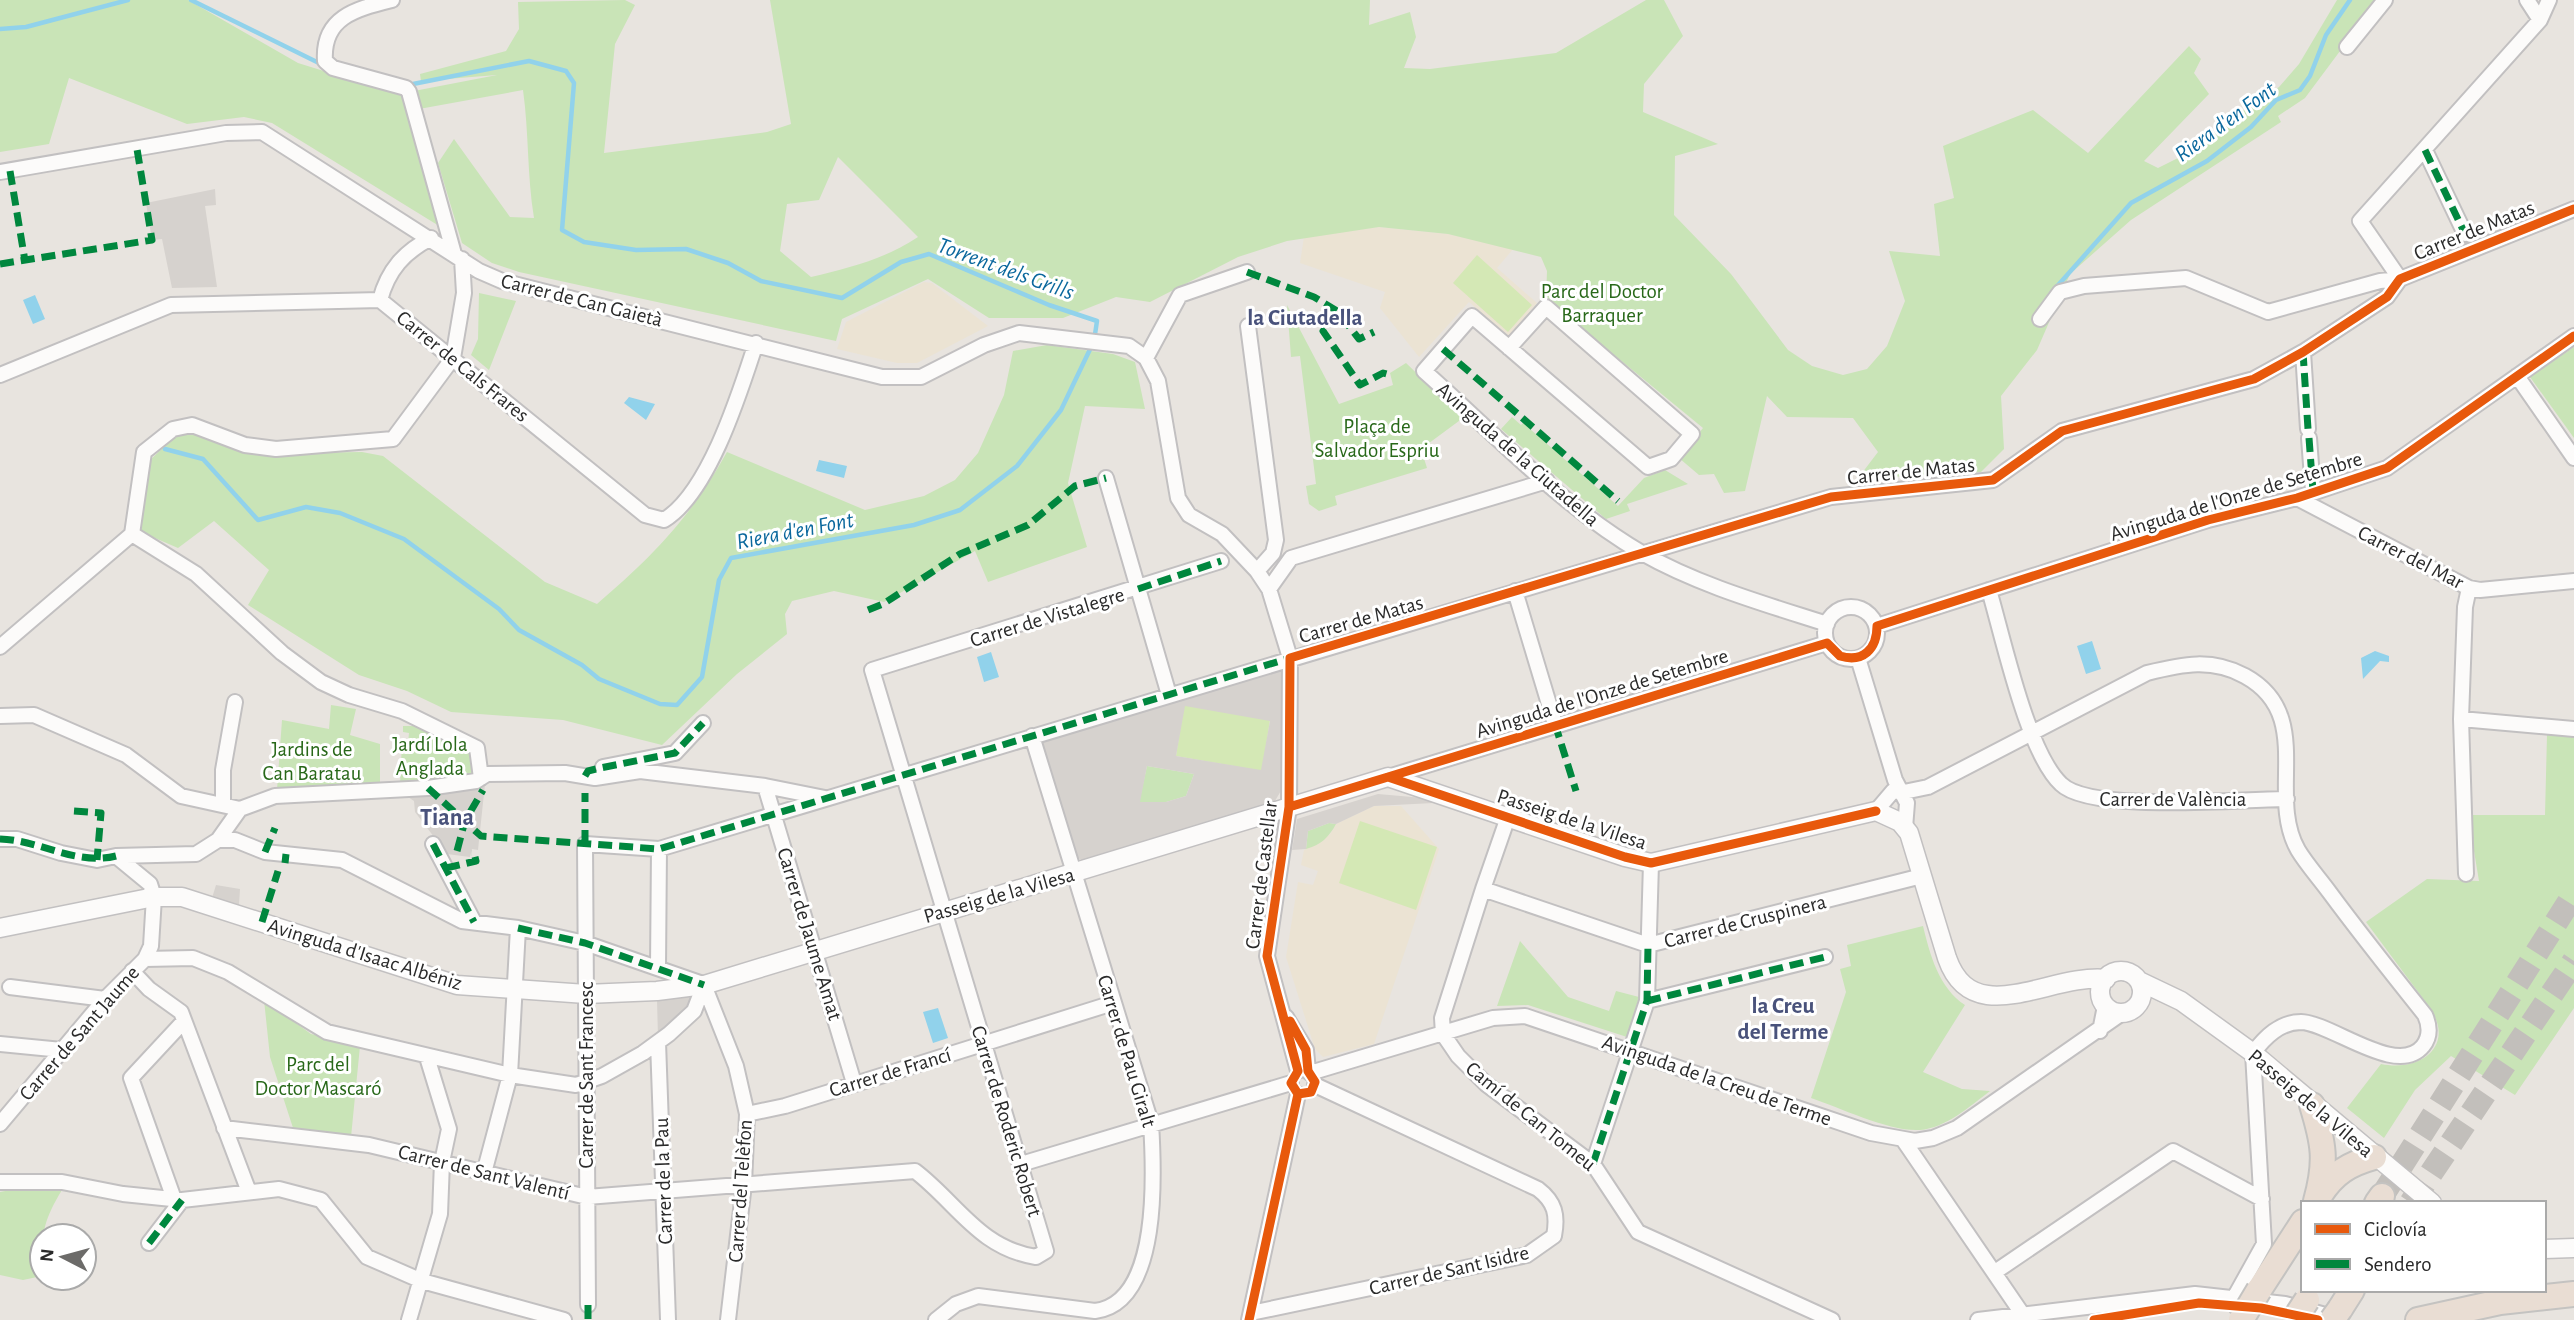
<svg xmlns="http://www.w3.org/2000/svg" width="2574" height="1320" font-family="'Alegreya Sans',sans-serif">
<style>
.education{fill:#ebe3d3}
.green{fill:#c9e4b7;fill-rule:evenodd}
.pitch{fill:#d4e8b5}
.plaza{fill:#d6d2ce;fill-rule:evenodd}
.water{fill:#91d2eb}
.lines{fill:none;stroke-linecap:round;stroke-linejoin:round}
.stream{stroke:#91d2eb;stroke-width:4.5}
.motorway-tunnel{stroke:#c2bfbb;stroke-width:24;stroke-dasharray:24 12;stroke-linecap:butt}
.minor-casing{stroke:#c2c0c1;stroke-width:18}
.tertiary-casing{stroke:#c2c0c1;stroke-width:21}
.motorway-casing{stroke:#c4c3c1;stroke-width:28}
.minor{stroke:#fcfbfa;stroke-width:14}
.tertiary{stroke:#fcfbfa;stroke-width:18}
.motorway{stroke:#e9ddd3;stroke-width:24}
.motorway-bridge-casing{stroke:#c4c3c1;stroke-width:28;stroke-linecap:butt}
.motorway-bridge{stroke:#e9ddd3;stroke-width:24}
.quiet{stroke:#00873e;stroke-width:7;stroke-dasharray:14 7;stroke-linecap:butt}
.cycleway-casing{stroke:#fff;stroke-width:13}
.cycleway{stroke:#e8590c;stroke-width:9}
.labels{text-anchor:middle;stroke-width:6;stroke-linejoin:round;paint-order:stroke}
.street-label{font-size:21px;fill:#2a2a2a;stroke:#fff}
.park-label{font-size:21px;fill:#286819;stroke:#fff}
.water-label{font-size:23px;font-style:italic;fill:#0b689d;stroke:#fff}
.neighbourhood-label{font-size:23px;font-weight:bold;fill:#49527b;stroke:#fff}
.quarter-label{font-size:24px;font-weight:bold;fill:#49527b;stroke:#fff}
</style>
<rect width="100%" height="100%" fill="#e8e4df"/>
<path class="education" d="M1379,227L1448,234L1514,248L1497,268L1537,303L1509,336L1469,302L1419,357L1380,308L1385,292L1300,263L1304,237Z
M924,282L932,283L988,326L917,363H897L837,349L846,322Z
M1374,806H1401L1439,849L1374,1044L1323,1057L1315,1049L1286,957L1298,882L1313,885L1318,871L1301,865L1304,850L1330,834L1336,824Z"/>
<path class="green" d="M0,0H188L298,63L385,90L404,93L444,229L272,123L244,117L187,124L69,78L49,144L0,152Z
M625,0L635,5L615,44L604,153L767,132L791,124L770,0H1370L1369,25L1410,12L1416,37L1404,68L1430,69L1556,53L1646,0H1664L1683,36L1644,84L1643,112L1718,144L1675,156L1674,215L1731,274L1788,350L1812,366L1843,375L1867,369L1887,346L1905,301L1889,251L1940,256L1934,204L1954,198L1943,146L2033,110L2088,153L2189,46L2201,59L2194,73L2209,94L2144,161L2158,168L2194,150L2227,121L2279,87L2299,64L2337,0H2378L2305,98L2278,116L2281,122L2131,220L2070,274L2037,350L2001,396L2004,449L1981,472L1892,477L1862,473L1878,452L1853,418L1787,417L1767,396L1745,491L1724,493L1714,474L1699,475L1679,458L1703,428L1546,299L1547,271L1541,257L1448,234L1379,227L1287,241L1238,257L1150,302L1116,297L1063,318H989L928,279L842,319L836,341L519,272L492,263L462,243L438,163L454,139L510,217L534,218C527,175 529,133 523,90L419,109L414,91L497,75L421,81L420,74L506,51L519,29L518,2ZM838,157L918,237C885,259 849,268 811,277L780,251L787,204L819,200Z
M479,293L516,301L489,370L471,355L478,339Z
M1287,305L1339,404L1393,385L1390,373L1406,363L1463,418L1421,449L1427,468L1335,496L1337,505L1319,511L1309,504L1306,486L1316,484L1300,356L1291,357Z
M1047,345L1113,354L1135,362L1145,409L1085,406L1068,483L1087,547L988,582L975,551L884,602L834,591L792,601L785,614L787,634L737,674L662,745L563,720L451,712L407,691L359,675L248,605L269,570L214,521L178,548L141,532L147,463L172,439L189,431L223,442L245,454L362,452L383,456L545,582L597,604C654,555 690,518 727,452L865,510L924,496L955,480L978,453L1004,395L1013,351Z
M2574,347V438L2530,377Z
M1512,417L1521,425L1523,423L1618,506L1644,478L1665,470L1688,484L1627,504L1630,511L1606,519L1501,429Z
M331,705L356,709L350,735L380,744V787L277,790L282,720L329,729Z
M415,720L473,749L477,775L400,785L402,743H408L409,733L403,732V726H413Z
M2547,735L2574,737V1008L2515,1095L2451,1056L2415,1090L2384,1138L2347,1108L2381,1064C2419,1072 2456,1047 2430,1008L2366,922L2427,879L2479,881L2468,815H2545Z
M1147,766L1194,774L1186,796L1166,802H1139Z
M1329,823L1336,824C1329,837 1321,845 1306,849L1308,831Z
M1923,926C1930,955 1939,988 1965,1005L1923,1072L1962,1089L1990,1091C1970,1106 1946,1128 1920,1130C1890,1132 1841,1108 1811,1098L1846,992L1840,969L1851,966L1847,945Z
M1520,941L1568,997L1609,1011L1616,991L1639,997L1627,1037L1528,1005L1497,1006Z
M264,1000L311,1034L360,1046L351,1137L294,1131L270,1057Z
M37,1185L62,1190C41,1224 41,1239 42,1278L47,1279L37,1277L23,1280L0,1275V1192Z"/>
<path class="pitch" d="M1477,255L1532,305L1508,332L1453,283Z
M1184,705L1270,720L1262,771L1176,756Z
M1360,821L1437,847L1416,910L1339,883Z"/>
<path class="plaza" d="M215,189L216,205L205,206L217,287L172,288L162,239L152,240L146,203Z
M1271,668L1280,670L1285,676L1282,789L1272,806L1085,862L1073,855L1042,747L1043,740ZM1185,706L1270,721L1261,770L1176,756ZM1147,766L1194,774L1186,796L1166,802H1140Z
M485,784L478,850L472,849L470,857L447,854L415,812L414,801L402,793Z
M1378,794L1435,799L1434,803L1374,806L1336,824L1329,823L1308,831L1306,849L1292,850L1297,819Z
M216,885L240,889L239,905L212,898Z
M697,996V1000L658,1037L657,1000Z"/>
<path class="water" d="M35,295L45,319L33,324L23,300Z
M629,397L655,404L646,420L624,403Z
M819,460L847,466L844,478L816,471Z
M2092,641L2101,669L2086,674L2077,646Z
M2375,651L2389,656V662L2380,661L2363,679L2361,658Z
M991,652L999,677L984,682L977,657Z
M938,1008L948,1038L933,1043L923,1012Z"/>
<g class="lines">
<path class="stream" d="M191,0L323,65
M0,29L26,27L128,0
M2052,292L2131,203L2207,161L2251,127L2276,100L2300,90L2310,76L2326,35L2350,0
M165,449L203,459L258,520L306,507L340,513L404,539L499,609L519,630L582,665L599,679L660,704L677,705L702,677L719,580L731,558L914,525L960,510L1017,466L1061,410L1094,341L1097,321L1049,305L929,254L901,262L842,298L761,281L728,263L686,249L636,250L584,242L562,230L574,83L566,71L529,61L408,85"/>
<path class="motorway-tunnel" d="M2382,1196L2574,894
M2411,1203L2574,961"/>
<defs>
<path id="minor" d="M392,0C356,9 322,17 325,61L333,68L406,88L409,92L454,254
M2527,0L2540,20
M2347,47L2385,0
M2425,150L2465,234
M0,172L226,133L262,132L479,271L502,281L882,377H921L984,345L1019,333L1129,346L1146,358L1158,381L1178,498L1189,515L1222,534L1257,571L1269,589L1290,658L1289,807L1267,956L1298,1071
M2400,279L2360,221L2540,20L2549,0
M380,300C388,270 404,252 431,238
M2040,319L2060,292L2084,286L2186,278L2268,312L2380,281L2400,279
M1248,326L1276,540L1273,553L1257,571
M1509,348L1546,307L1692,434L1671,459L1648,467L1472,316L1424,371C1494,433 1561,506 1642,553C1698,585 1765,604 1827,624
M2303,352L2308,429
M1146,358L1180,295L1247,272
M0,375L171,305L380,300L645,515L664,520C709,493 740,392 756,343
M2517,376L2574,458
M2309,438L2313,491
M1106,478L1169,695
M2297,498L2469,588L2480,590L2574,581
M132,534L144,452L173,429L192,425L245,445L276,449L393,439L453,358L464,293L462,259
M132,534L196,574L282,653L321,682L349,695L402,711L477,748L481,778
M1291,558L1547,481
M1269,589L1291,558
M1989,590C2003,637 2027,752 2061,784C2090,813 2242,799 2287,799
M1515,591L1555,724
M1825 633a26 26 0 1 1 52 0a26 26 0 1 1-52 0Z
M1877,626L2208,520L2297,498L2387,468L2574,336
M0,647L132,534
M1858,658L1895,780L1907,803L1905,828
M0,716L34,715L126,755L181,796L240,809
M2461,719L2574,729
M603,767L675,753L703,723
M1388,777L1827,643
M765,786L854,1083
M223,805V770L235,702
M1876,811L1893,791L1904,792L1928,787L2147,673C2183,664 2212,658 2245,676C2316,715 2266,794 2298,850C2307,865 2320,879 2330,893C2361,935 2393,975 2425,1015C2430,1026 2430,1037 2423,1046C2397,1078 2332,1023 2301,1022C2280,1022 2265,1037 2253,1053L2264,1244L2234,1298
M1508,817L1483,889L1648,945L1922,876
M0,839H17L61,853L97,860L116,856L196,854L218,840L240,809L275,796L428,788L476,781L487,774L565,773L595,778L640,771L765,786L825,798
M218,840H235L265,852L342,860L462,921L518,928L585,943L703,984
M433,844L474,922
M2466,874L2461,719L2465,607L2469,588
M1483,889L1442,1018L1443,1034L1458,1056L1486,1084L1593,1164L1638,1232L1832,1320
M145,959L193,958L228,972L327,1032L510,1075L576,1085L602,1076L643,1053L669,1034L694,1011L704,985
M658,967L659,849
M132,971L149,989L181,1012L249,1192
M704,985L736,1066L747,1114L744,1184L728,1320
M10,987L105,999
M1647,1001L1825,957
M1286,1017L1306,1050L1308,1071
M2100,1031L2105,1006
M658,1042L668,1320
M0,1044L62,1050
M1310,1073L1493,1018L1525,1016L1871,1133L1915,1141L1933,1138L1957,1128L2122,1013
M747,1114L785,1106L1113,1003
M0,1124L105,999L145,959L151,946L154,897L150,884L116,856
M224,1128L369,1145L587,1197L915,1171C957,1203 979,1248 1036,1257L1046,1251L872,670L1221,561
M1904,1141L2023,1315
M1021,1164L1291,1083
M1593,1164L1647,1001L1651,863
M484,1173L510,1075L518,928
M0,1182H62L123,1194L182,1200L279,1189L321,1200L367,1257L422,1281L564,1320
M174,1199L131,1078L184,1021
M149,1243L182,1200
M1995,1272L2173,1151L2262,1199
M588,1305L585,844L659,849L1831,497L1993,480L2062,431L2254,379L2303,352L2387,297L2400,279L2574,209
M1251,1313L1527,1255L1554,1236C1558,1215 1555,1202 1538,1189L1315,1085
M409,1320L440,1214L442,1162L449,1129L427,1057
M936,1320L956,1304L978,1296L1095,1311C1161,1303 1154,1170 1151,1123L1032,736
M1249,1320L1298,1094
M1978,1320L2195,1294L2285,1304L2340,1319"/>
<path id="tertiary" d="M0,928L154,897H182L457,985L586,994L657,991L704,985L1388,777L1625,857L1651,863L1876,811L1900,822L1909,833L1947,958C1973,1032 2050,973 2106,979
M2100 992a21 21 0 1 1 42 0a21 21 0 1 1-42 0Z
M2139,981L2181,1001L2253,1053L2432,1203
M2544,1249L2574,1248"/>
<path id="motorway" d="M2312,1105C2324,1144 2327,1161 2316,1201
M2320,1195C2334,1173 2349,1164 2374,1157
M2377,1203L2382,1196
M2259,1290L2303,1222
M2340,1309L2352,1290
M2418,1320L2500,1302L2574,1294"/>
</defs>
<use href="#minor" class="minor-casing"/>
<use href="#tertiary" class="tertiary-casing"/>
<use href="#motorway" class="motorway-casing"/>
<use href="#minor" class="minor"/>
<use href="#tertiary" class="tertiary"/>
<use href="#motorway" class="motorway"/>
<defs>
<path id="motorway-bridge" d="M2241,1320L2259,1290
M2294,1320L2307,1300
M2332,1320L2340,1309"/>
</defs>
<use href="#motorway-bridge" class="motorway-bridge-casing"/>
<use href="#motorway-bridge" class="motorway-bridge"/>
<path class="quiet" d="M2425,150L2465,234
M10,171L25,261
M0,264L152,240L137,149
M1247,272L1314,297L1337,311L1359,339L1374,332
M1341,315L1323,331L1360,385L1383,373L1390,375
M1443,349L1618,501
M2303,352L2308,429
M2309,438L2313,491
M1138,589L1221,561
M868,610L883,604L960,554L1028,525L1075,486L1106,478
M1555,724L1576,791
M585,776L588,771L600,768L675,753L703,723
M428,788L481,836L659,849L1290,658
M74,811L101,813L97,860
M0,839C40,840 76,866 116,856
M433,844L474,922
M585,844V793
M457,851L465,821L483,790
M265,852L275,828
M285,863L286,854
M446,868L476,861L474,853H471
M262,922L278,871
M518,928L585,943L704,985
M1647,1001L1825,957
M1593,1164L1647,1001L1648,945
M149,1243L182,1200
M588,1305V1320"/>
<defs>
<path id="cycleway" d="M1388,777L1827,643L1840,656C1863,663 1877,649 1877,626L2208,520L2297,498L2387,468L2574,336
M1289,807L1388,777L1625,857L1651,863L1876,811
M1290,1021L1306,1050L1308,1071L1315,1082L1311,1092L1298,1094
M1298,1094L1291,1083L1298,1071L1267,956L1289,807L1290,658L1831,497L1993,480L2062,431L2254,379L2303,352L2387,297L2400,279L2574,209
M1249,1320L1298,1094
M2094,1320L2199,1303L2261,1308L2318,1320"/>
</defs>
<use href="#cycleway" class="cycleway-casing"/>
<use href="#cycleway" class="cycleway"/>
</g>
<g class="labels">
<g class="street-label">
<text transform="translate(2474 230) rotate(-22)" y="7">Carrer de Matas</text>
<text transform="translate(582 300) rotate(14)" y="7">Carrer de Can Gaietà</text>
<text transform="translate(463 366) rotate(39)" y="7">Carrer de Cals Frares</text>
<text transform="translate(1518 454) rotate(41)" y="7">Avinguda de la Ciutadella</text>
<text transform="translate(1911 471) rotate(-6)" y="7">Carrer de Matas</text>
<text transform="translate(2236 496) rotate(-17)" y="7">Avinguda de l'Onze de Setembre</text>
<text transform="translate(2411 557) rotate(27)" y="7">Carrer del Mar</text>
<text transform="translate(1047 617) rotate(-17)" y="7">Carrer de Vistalegre</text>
<text transform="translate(1361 619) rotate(-16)" y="7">Carrer de Matas</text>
<text transform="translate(1602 693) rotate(-17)" y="7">Avinguda de l'Onze de Setembre</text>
<text x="2173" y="806">Carrer de València</text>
<text transform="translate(1572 819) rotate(18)" y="7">Passeig de la Vilesa</text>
<text transform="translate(1261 875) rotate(-83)" y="7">Carrer de Castellar</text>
<text transform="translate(999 895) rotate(-16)" y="7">Passeig de la Vilesa</text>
<text transform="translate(1745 921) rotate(-14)" y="7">Carrer de Cruspinera</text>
<text transform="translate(810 934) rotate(73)" y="7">Carrer de Jaume Amat</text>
<text transform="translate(365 954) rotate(17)" y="7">Avinguda d'Isaac Albéniz</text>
<text transform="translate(79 1033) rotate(-49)" y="7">Carrer de Sant Jaume</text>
<text transform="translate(1127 1051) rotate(73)" y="7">Carrer de Pau Giralt</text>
<text transform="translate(890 1072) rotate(-17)" y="7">Carrer de Francí</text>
<text transform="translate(586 1075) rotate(-90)" y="7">Carrer de Sant Francesc</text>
<text transform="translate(1717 1080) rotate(19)" y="7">Avinguda de la Creu de Terme</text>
<text transform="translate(2311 1103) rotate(40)" y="7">Passeig de la Vilesa</text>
<text transform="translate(1531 1116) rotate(39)" y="7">Camí de Can Tomeu</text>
<text transform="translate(1007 1121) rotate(73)" y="7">Carrer de Roderic Robert</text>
<text transform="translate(484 1172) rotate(14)" y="7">Carrer de Sant Valentí</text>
<text transform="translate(663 1181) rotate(-92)" y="7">Carrer de la Pau</text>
<text transform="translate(740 1191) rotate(-86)" y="7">Carrer del Telèfon</text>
<text transform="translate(1449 1270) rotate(-13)" y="7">Carrer de Sant Isidre</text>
</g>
<g class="park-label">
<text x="1602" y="298">Parc del Doctor<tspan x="1602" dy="24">Barraquer</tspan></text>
<text x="1377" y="433">Plaça de<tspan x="1377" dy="24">Salvador Espriu</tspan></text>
<text x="430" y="751">Jardí Lola<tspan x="430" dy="24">Anglada</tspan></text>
<text x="312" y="756">Jardins de<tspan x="312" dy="24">Can Baratau</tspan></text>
<text x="318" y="1071">Parc del<tspan x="318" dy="24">Doctor Mascaró</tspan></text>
</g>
<g class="water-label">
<text transform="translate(2225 121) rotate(-36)" y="8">Riera d'en Font</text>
<text transform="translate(1006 268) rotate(20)" y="8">Torrent dels Grills</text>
<text transform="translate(795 530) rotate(-11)" y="8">Riera d'en Font</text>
</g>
<g class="neighbourhood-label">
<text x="1305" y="325">la Ciutadella</text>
<text x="1783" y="1013">la Creu<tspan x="1783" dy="26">del Terme</tspan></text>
</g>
<g class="quarter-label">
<text x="447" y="825">Tiana</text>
</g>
</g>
<rect x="2301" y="1201" width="245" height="91" fill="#ffffff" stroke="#aaaaaa" stroke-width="2"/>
<rect x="2315" y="1224" width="35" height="10" fill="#e8590c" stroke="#aaaaaa" stroke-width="2"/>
<text x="2364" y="1236" font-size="21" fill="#2a2a2a">Ciclovía</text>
<rect x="2315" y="1259" width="35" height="10" fill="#00873e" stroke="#aaaaaa" stroke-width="2"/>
<text x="2364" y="1271" font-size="21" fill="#2a2a2a">Sendero</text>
<g transform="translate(63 1257) rotate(276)"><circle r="33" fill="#ffffff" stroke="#aaaaaa" stroke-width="2"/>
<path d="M0-5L12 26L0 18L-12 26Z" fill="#6c6b69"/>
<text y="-10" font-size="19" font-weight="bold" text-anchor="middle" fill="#2a2a2a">N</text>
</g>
</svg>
